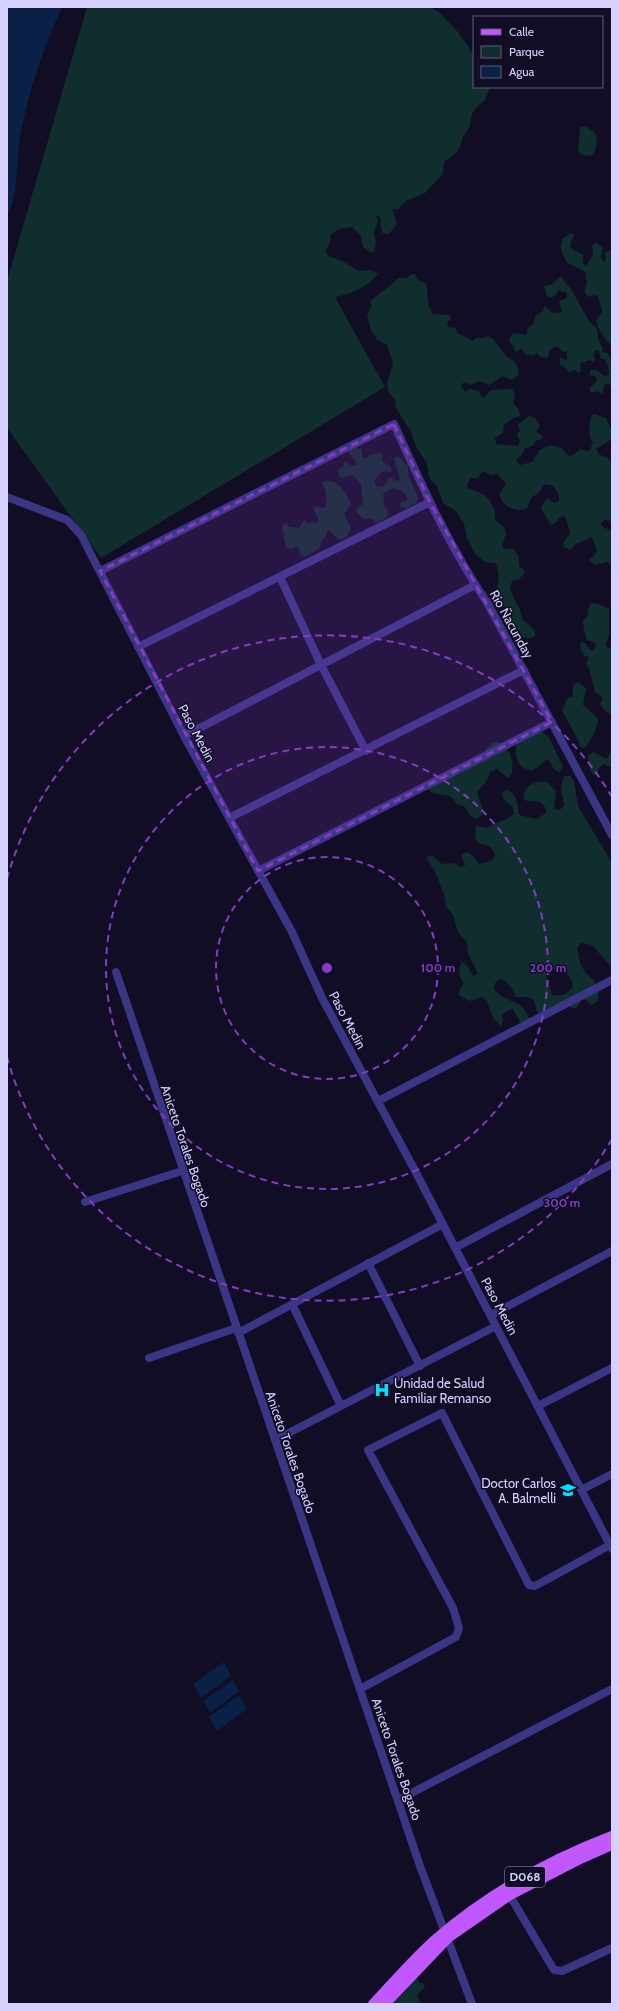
<svg xmlns="http://www.w3.org/2000/svg" width="619" height="2011" font-family="Cabin,sans-serif">
<style>
.green{fill:#102e2d;fill-rule:evenodd}
.water{fill:#092047}
.lines{fill:none;stroke-linecap:round;stroke-linejoin:round}
.minor{stroke:#3a3685;stroke-width:8}
.major{stroke:#c157ff;stroke-width:10}
.marked{fill:#843cc5;fill-opacity:0.2;stroke:#843cc5;stroke-width:3;stroke-dasharray:8 5;stroke-linejoin:round}
.ring{fill:none;stroke:#843cc5;stroke-width:2;stroke-dasharray:7 5}
.labels{text-anchor:middle;stroke-width:3;stroke-linejoin:round;paint-order:stroke}
.shield{fill:#110d24;stroke:#9b96bd;stroke-width:1}
.shield-label{font-size:12px;font-weight:bold;fill:#d6d0ff}
.street-label{font-size:13px;fill:#d6d0ff;stroke:#110d24}
.poi-label{font-size:13px;fill:#d6d0ff;stroke:#110d24;text-anchor:start}
.centre{fill:#843cc5;stroke:#110d24;stroke-width:2}
.ring-label{font-size:12px;text-anchor:middle;font-weight:bold;fill:#843cc5;stroke:#110d24;stroke-width:3;stroke-linejoin:round;paint-order:stroke}
</style>
<rect width="100%" height="100%" fill="#110d24"/>
<path class="green" d="M87,7H430L440,13L457,31L468,46L474,57V87H490L485,100L474,110L473,114L472,112L470,126L464,135L458,151L444,162L443,174L425,193L406,201L398,209H392L397,224L389,234L382,233L380,218L378,215L376,216L378,221L374,232L376,243L374,252H370L363,247L361,236L352,227L339,229L331,234L330,242L326,251L328,256L342,261L359,271L371,270L378,274C368,287 351,294 335,297L385,387L101,558L7,428V281Z
M586,126C588,129 591,130 594,132C599,136 596,150 593,155L588,156L581,155L578,150L580,129V127Z
M571,233L575,235L571,241L570,247L577,252L583,254V263L586,266L593,255C593,249 590,245 596,242L603,248L601,257L604,263L606,258L605,252L612,250V345C607,343 594,324 597,319C599,315 601,315 602,311L598,296L595,295L588,297C581,290 587,289 587,282C587,278 585,276 586,272L567,263L562,253L561,245L563,238Z
M412,274H415L419,281L426,283L429,307L433,314L450,315L451,319L447,323L448,327L456,328L457,333L473,341L476,338H484L487,336L493,339L507,357L514,361L519,370L518,375L512,380L502,376L490,385L479,381L471,385L464,382L461,386L465,392L470,389L479,391L481,396L483,398L491,390L512,389L515,394L513,403L519,410L520,416L512,419L504,425L503,433L495,438L496,444L518,446L520,441L517,435L520,430L518,424L529,416L535,418L540,426L536,432L542,435L543,438L536,441L533,445L524,449L523,453L516,460L520,465L532,462L540,450L550,445L561,448L569,456L573,455L580,449L585,451L590,450L593,442C587,434 590,425 591,416L594,414L606,418L612,431V439L596,449L600,455L607,457L612,463V521L605,520L600,524L603,527L612,531V568L608,562L595,565L590,561V558L594,556L597,551L592,537L576,544L571,550L564,547L563,542L570,534L566,518L564,516L559,518L554,524H550L541,508L547,498L554,503L559,501C560,491 552,482 543,485L540,492L531,498L527,508C517,514 499,505 500,493L506,484L498,474L491,475L483,471L478,478H470L467,485L468,488L482,494L488,498L495,510V520L504,527L506,533L502,547L505,549L512,548L519,556V566L524,570L525,573L519,579L512,581L510,588L516,603L520,609L522,619L535,630V636L532,638C513,639 513,626 510,611L500,604V594L497,587C499,579 500,571 495,563L485,562L476,555L467,539L464,524L456,511L443,503L437,486L429,478L427,463L416,447L411,432L396,408L395,400L388,391L387,384L393,363L387,345L377,339L371,330L367,316L371,306L370,302C378,293 390,287 398,278H406Z
M561,277L571,289L589,321L597,329L598,339L603,348L602,352L608,353L612,362V387L609,384H605L602,394L597,391L591,393L589,389L597,380L595,376L590,375V370H596L606,377L609,373L607,362L600,357L599,351L596,350L593,355L595,359L594,362L589,360L585,362H581L580,373L574,370L569,373L567,369L560,364V357L567,360V351L563,352L557,346L550,350L548,358L541,357L536,353L534,356L529,354L526,356L522,349L515,352L514,347L509,341L513,333L526,335L528,328L534,323L535,316L542,312L545,306L553,313L562,312L559,301L567,298V293L559,290L555,296L550,298L546,294L544,286L553,284L558,278Z
M356,448L362,449V456L365,459L371,454L380,453L383,456L382,461L391,467V472L383,471L375,479V484L378,487L384,486L390,477L396,481L400,480L394,458L398,456L408,466V475L418,497L417,502L407,508L400,507L399,504L407,500V496L400,490L393,488L383,494L384,505L389,514L385,519L377,523L370,518L364,519L356,512V509L363,504L361,484L353,475L341,478L337,470L343,467L345,461L350,465H356L355,460L349,454L348,450Z
M323,481C339,479 346,492 351,505L344,514L351,528L347,537L339,540L328,530L325,538L322,540L320,548L304,557L300,554L298,546L291,549L286,547L282,526L285,523L289,527L299,528L304,520L307,523L319,522L313,506L323,508L326,506V491L322,484Z
M591,603L599,604L609,609V635L606,644L608,649L612,647V715L606,712L600,704L603,698L595,692L589,668L586,664L589,657L584,656L580,647L581,642L585,643L590,650H594L596,645L594,642L587,640L584,631L583,620L588,616V609Z
M576,683H579L586,688L583,705L598,718C598,728 591,741 584,748L580,747L578,740L562,710L567,699L573,696V686Z
M529,730H541L550,739L563,767L559,772L554,769L548,759L533,770C519,769 515,761 516,747C517,742 515,740 517,735Z
M498,742C510,747 514,762 512,773L508,778L497,769L491,771L486,782L477,792L483,810L481,816L476,819L471,816L464,806L458,805L450,796L432,793L428,789V783L431,778L464,764L468,760L480,756L492,743Z
M612,745V768L604,764L599,768L597,775L592,774L588,764V755L594,752L606,759L612,750Z
M564,776H570L574,781L578,806L612,863V968L592,945L581,943L577,948C579,954 579,962 582,967C590,982 605,982 596,1003L590,1005L587,1000L581,999L579,1005L574,1009L569,1006L542,1016L537,1012L534,1000L528,997H516C512,989 509,982 501,979L495,983L494,989C505,1004 525,999 529,1019L525,1024L520,1022L513,1009L507,1011L502,1015L503,1021L501,1027L493,1018L487,1001L482,997L470,1001L459,995L460,988L464,983C459,976 457,970 462,962L467,965L473,976L478,974L468,953L467,942L458,933L453,915L446,906L444,894L435,872L426,857L432,856L442,864L454,863L459,867L465,866L461,855L467,852L472,855L479,864L491,861L495,856C493,845 487,846 478,843L475,837L476,826L488,828C496,821 506,821 514,814L513,808L504,800L502,794L506,789C517,794 518,804 519,815L537,819L546,813C545,798 535,803 524,800C522,785 536,781 547,782L556,791L554,809L560,810L564,805L561,788ZM552,968C562,973 572,973 573,986C568,994 562,997 552,995C550,985 545,981 547,970Z
M417,1977L419,1982L424,1984L425,1987L417,1995L421,2004H387L406,1991L408,1982Z"/>
<path class="water" d="M7,7H62C44,46 29,90 21,132C16,154 19,198 7,215Z
M224,1662L231,1676L201,1698L193,1684Z
M233,1680L239,1691L210,1713L203,1701Z
M239,1695L247,1709L217,1731L209,1717Z"/>
<g class="lines">
<path class="minor" d="M7,497L67,520L81,535L184,736L292,932L322,998L412,1165L612,1549
M100,571L394,424C422,486 450,548 488,604L612,835
M280,577L321,665L366,751
M138,647L430,502
M184,736L475,585
M229,818L524,670
M258,871L552,722
M116,972L420,1866L472,2004
M378,1101L612,980
M85,1202L182,1171
M455,1248L612,1164
M368,1263L420,1366
M292,1304L341,1406
M491,1315L612,1251
M238,1333L443,1224
M149,1358L236,1328
M538,1406L612,1368
M275,1440L496,1326
M581,1490L612,1474
M360,1689L456,1637L459,1628L453,1608L368,1450L442,1413L529,1585L535,1586L610,1545
M398,1800L612,1689
M507,1891L554,1970L562,1971L612,1948"/>
<path class="major" d="M373,2004C394,1982 414,1958 437,1938C488,1894 549,1860 612,1836
M385,2004L448,1938L510,1895L578,1860L612,1845"/>
</g>
<path class="marked" d="M394,424L430,502L552,722L258,871L100,571Z"/>
<g class="ring">
<circle cx="327" cy="968" r="111"/>
<circle cx="327" cy="968" r="221"/>
<path d="M612 1139A332 332 0 0 1 7 1057M7 879A332 332 0 0 1 612 797"/>
</g>
<defs>
<symbol id="hospital-bare" viewBox="-9 -9 18 18"><path d="M-5-5h3v3.5h4V-5h3V5h-3V1.5h-4V5h-3Z" fill="#00e0fb" stroke="#110d24" stroke-width="2.5" paint-order="stroke"/></symbol>
<symbol id="school-bare" viewBox="-9 -9 18 18"><path d="M0-5L7-2L0 1L-7-2ZM-4 1L0 2.5L4 1V4Q0 6-4 4Z" fill="#00e0fb" stroke="#110d24" stroke-width="2.5" paint-order="stroke"/></symbol>
</defs>
<g fill-rule="evenodd">
<use href="#hospital-bare" x="371" y="1379" width="22" height="22"/>
<use href="#school-bare" x="557" y="1479" width="22" height="22"/>
</g>
<g class="labels">
<rect class="shield" x="505" y="1867" width="40" height="20" rx="3"/>
<g class="shield-label">
<text x="525" y="1881">D068</text>
</g>
<g class="street-label">
<text transform="translate(512 624) rotate(61)" y="5">Río Ñacunday</text>
<text transform="translate(197 733) rotate(62)" y="5">Paso Medin</text>
<text transform="translate(348 1020) rotate(62)" y="5">Paso Medin</text>
<text transform="translate(186 1146) rotate(71)" y="5">Aniceto Torales Bogado</text>
<text transform="translate(500 1306) rotate(62)" y="5">Paso Medin</text>
<text transform="translate(291 1452) rotate(71)" y="5">Aniceto Torales Bogado</text>
<text transform="translate(397 1759) rotate(71)" y="5">Aniceto Torales Bogado</text>
</g>
<g class="poi-label">
<text x="394" y="1388">Unidad de Salud<tspan x="394" dy="15">Familiar Remanso</tspan></text>
<text x="556" y="1488" text-anchor="end">Doctor Carlos<tspan x="556" dy="15">A. Balmelli</tspan></text>
</g>
</g>
<circle cx="327" cy="968" r="6" class="centre"/>
<g class="ring-label">
<text x="438" y="972">100 m</text>
<text x="548" y="972">200 m</text>
<text x="562" y="1207">300 m</text>
</g>
<rect width="619" height="2011" fill="none" stroke="#d6d0ff" stroke-width="16"/>
<rect x="473" y="16" width="130" height="72" fill="#110d24" stroke="#605b7c"/>
<rect x="481" y="29" width="20" height="6" fill="#c157ff" stroke="#605b7c"/>
<text x="509" y="36" font-size="12" fill="#d6d0ff">Calle</text>
<rect x="481" y="46" width="20" height="12" fill="#102e2d" stroke="#605b7c"/>
<text x="509" y="56" font-size="12" fill="#d6d0ff">Parque</text>
<rect x="481" y="66" width="20" height="12" fill="#092047" stroke="#605b7c"/>
<text x="509" y="76" font-size="12" fill="#d6d0ff">Agua</text>
</svg>
